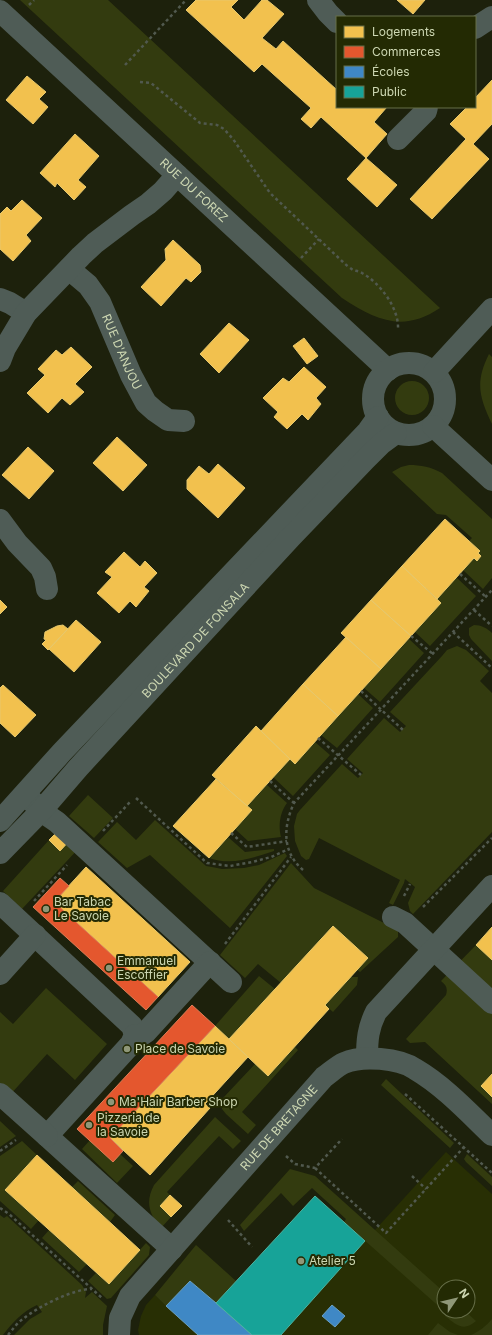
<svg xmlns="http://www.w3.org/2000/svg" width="492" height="1335" font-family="Inter,sans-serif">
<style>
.built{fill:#282f04;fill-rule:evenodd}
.green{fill:#333b0f}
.homes{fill:#f2c14e;stroke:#e7c86c}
.shops{fill:#e4572e;stroke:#dd7d56}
.schools{fill:#3f88c5;stroke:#6aa0bf}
.public{fill:#17a398;stroke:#4eb3a0}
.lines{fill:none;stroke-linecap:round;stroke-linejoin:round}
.path{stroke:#51594e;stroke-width:2.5;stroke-dasharray:3 3;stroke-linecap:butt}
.minor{stroke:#4f5c56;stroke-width:22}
.poi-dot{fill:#8f9778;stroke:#232a03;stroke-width:1.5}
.labels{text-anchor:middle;stroke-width:4;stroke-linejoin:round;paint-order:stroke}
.street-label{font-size:12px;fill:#cdd7b2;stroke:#232a03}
.poi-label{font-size:12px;fill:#cdd7b2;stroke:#232a03;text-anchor:start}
</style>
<rect width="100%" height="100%" fill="#1d210c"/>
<path class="built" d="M446,1152L492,1194V1335H281L365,1241ZM444,1287H468V1311H444Z
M190,1281L252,1335H139L138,1330L141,1316L146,1305L155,1295L166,1306Z"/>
<path class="green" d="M20,0H108L440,308C403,333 376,320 342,298Z
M489,354L492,357V424C479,397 475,382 489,354Z
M395 398a17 17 0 1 1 34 0a17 17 0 1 1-34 0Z
M409,465C421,465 431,467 442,473L492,519V578L483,589L463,570L474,558L477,560L481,556L478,553L480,551L469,541L472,538L446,515L437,514L392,472L401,467Z
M456,577L476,596L430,646L415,632L441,603L437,599Z
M474,625C481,625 487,628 492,633V661L471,639L469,635V628Z
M409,639L424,653L380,702L364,688Z
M457,646L466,650L489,671L480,681L492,693V832L413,914L410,911L408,903L415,887L405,879L404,883L393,905L389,903L400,880L319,838L309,859L306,860L301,856L295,841L294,826L297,814L300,810L342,764L358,778L363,773L347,759L384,718L400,732L406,726L390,712L442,656L447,650Z
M358,694L373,708L337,748L321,735Z
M315,742L330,755L293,796L273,777L290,759L295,763Z
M267,785L287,803C280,812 278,826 281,837L248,841L235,829L252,810L247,806Z
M88,795L113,818L94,838L69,816Z
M155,820L206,866L212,867L222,869L244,868L259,865L285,853L287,856L230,928L150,855L127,868L98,842L117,822L136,840Z
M228,837L245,852L274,849V851C253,858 231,866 209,858Z
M71,839L80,847L22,909L3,891L49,840L60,850Z
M291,863L314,888L394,928L398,931V937L360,972L357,970L368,958L332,926L281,983L258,964L245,978L220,955Z
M476,945L492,960V1104L425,1042L410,1043L406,1039L446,995C448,988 446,985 441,981Z
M259,976L275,989L229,1039L215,1026Z
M350,977H358L357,985L333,1012L325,1005Z
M46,988L107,1044L75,1080L47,1054L9,1096L0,1088V1012L13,1024Z
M295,1047L298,1050L242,1112L256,1125L248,1134L226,1114L222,1109V1103L223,1098L255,1064L269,1075Z
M386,1079L454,1143L450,1148L381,1085Z
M215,1117L241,1141L233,1149L219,1136L167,1192L170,1195L160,1206L171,1217L161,1228C149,1214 145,1202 154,1185Z
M0,1121L16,1136L0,1147Z
M90,1140L120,1154L133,1166L117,1183L82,1149Z
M22,1141L37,1155L5,1190L39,1220L31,1229L0,1201V1156Z
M467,1154L492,1177V1186L466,1162L464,1159Z
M290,1169L315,1176L444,1292V1311L344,1222L346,1219L312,1188L293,1206L281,1193L244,1231L240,1225Z
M78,1181L115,1215L110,1222L72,1187Z
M0,1215L4,1218L7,1216L82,1285L86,1292L85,1298L92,1292L107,1306L103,1325V1335H14L30,1319L42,1312L37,1305C22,1312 13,1322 3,1335H0Z
M49,1230L87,1264L79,1272L42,1238Z
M146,1243L150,1247L149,1255L111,1298L107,1299L88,1281L96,1273L109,1284Z
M196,1245L236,1281L216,1303L190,1281L166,1306L155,1295Z
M445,1311H465L476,1321C464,1332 456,1325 445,1316L447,1313Z
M492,1319V1335H471C480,1331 486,1326 492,1319Z
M438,1323L450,1332L458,1335H428Z"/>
<path class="homes" d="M196,0H238L231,7L244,20L262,0H267L284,14L262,38L276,49L283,41L337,90V107H387L374,122L387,134L366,158L321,117L311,128L301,119L311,108L262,64L254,72L186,10Z
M397,0H425L413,14Z
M27,76L46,92L39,99L48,107L33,124L6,100Z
M492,80V124L473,144L489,159L432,219L410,199L466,139L450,124L467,107H475V98Z
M75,134L99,156L78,180L86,187L74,200L57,183L55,187L40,173Z
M366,158L397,185L377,207L347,179Z
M22,200L42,218L26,235L31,241L13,261L0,249V214L7,207L11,211Z
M173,240L200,265L201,272L191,282L186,278L161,306L141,287L166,260L165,249Z
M229,323L249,340L219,373L200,354Z
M304,338L318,356L307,364L293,346Z
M71,347L92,367L75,384L84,392L70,405L62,398L48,413L27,393L45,375L38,369L56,350L62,355Z
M304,367L326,387L316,398L321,404L308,420L302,414L287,429L274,417L278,412L263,398L283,378L289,382Z
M117,437L147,465L123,491L93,463Z
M28,447L54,471L29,499L2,475Z
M218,464L245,488L218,518L187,489V480L199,466L209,474Z
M445,519L480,551L478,553L481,556L477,561L474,558L437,599L402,566Z
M124,552L140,567L145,561L157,573L144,587L149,591L136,607L130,601L119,613L97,593L112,577L105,572Z
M402,566L441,603L411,636L371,600Z
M0,600L7,607L0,614Z
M371,600L411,636L381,669L341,633Z
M76,620L101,642L74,672L49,649Z
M63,625L68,629L48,650L42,644L46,640L44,639L45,632L57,626Z
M346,637L381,669L338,716L303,684Z
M303,684L338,716L295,764L261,731Z
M3,685L36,715L15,737L0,723V688Z
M256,726L290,759L247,806L212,775Z
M216,779L252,810L209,858L173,826Z
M60,829L71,839L60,851L49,840Z
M86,867L190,962L158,997L54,902Z
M333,926L368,958L325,1005L329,1009L268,1076L229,1039Z
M492,927V960L476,945Z
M215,1026L248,1057L205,1104L210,1108L150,1175L110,1138Z
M492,1074V1097L481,1086Z
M37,1155L140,1250L109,1284L5,1190Z
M170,1195L182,1206L171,1217L160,1206Z"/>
<path class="shops" d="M60,878L69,886L54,902L158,997L146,1010L33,907Z
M192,1005L215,1026L110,1138L123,1151L113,1162L77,1129Z"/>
<path class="schools" d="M190,1281L216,1303L252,1335H198L166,1306Z
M332,1305L345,1316L335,1327L322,1316Z"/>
<path class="public" d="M315,1196L365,1241L281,1335H252L216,1303Z"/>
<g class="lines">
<path class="path" d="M29,5L34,0
M125,65L186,0
M140,82L151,83L200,123L217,125L224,129L233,139L270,193L343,262C346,265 350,268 353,270C356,271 359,271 362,273C380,283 399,308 398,329
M301,258L319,239
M460,574L486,597
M474,610L492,626
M453,632L492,668
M411,636L433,654
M361,691L403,730
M318,738L361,775
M270,781L294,803
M136,798L207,863L230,866L252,862L271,857L289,849
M103,831L130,802
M231,833L247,847L287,841
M303,870C282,852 283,827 294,803L492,590
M404,896L410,884
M34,901L67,865
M423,907L492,838
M225,944L291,857
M405,1094L492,1173
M0,1151L16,1140
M286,1156L295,1164L315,1168L342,1139
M315,1168L386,1233L464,1147
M412,1176L426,1189
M0,1208L9,1214L102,1298
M228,1220L252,1247
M8,1335C13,1329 17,1323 23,1319C39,1306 73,1289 92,1289"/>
<g class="minor">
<path d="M318,0L328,13L337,22"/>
<path id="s1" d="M0,11L388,370"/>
<path d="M475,28L492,17"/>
<path d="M398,139L426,111L427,107"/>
<path id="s2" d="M69,269L88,285L100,302L131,375L146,403L155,411L168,420L184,421"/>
<path d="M0,299L10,303L26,313"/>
<path d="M0,361L5,348L26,313L81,256L95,243L132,215L148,204L163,191L177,175"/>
<circle cx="409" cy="399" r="36"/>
<path d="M434,372L492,309"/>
<path d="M433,426L492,480"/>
<path d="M0,520L17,543L41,568L45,577L47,589"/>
<path d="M31,800L41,811L57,822L231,982"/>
<path d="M0,821L62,752L368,431L378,417"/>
<path id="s3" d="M0,853L41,811L78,768L291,537L365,460L381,444L396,433"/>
<path d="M0,903L132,1026L135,1035L131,1044L47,1136L172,1249"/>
<path d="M393,917L405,923L492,1003"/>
<path d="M0,974L35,935"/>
<path d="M135,1035L140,1036L146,1032L210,962"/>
<path d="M367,1058C367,1040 368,1028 376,1012L492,886"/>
<path d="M0,1094L47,1136"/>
<path id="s4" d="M119,1335L120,1318L130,1296L324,1077C330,1073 337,1066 344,1063C362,1055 399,1058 415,1069C444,1086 468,1112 492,1135"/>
</g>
</g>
<g class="poi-dot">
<circle cx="46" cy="909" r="4"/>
<circle cx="109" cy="968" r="4"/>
<circle cx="127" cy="1049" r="4"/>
<circle cx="111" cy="1102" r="4"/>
<circle cx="89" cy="1125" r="4"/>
<circle cx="301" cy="1261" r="4"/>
</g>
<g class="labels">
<g class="street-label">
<text dy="4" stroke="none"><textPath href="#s1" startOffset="264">RUE DU FOREZ</textPath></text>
<text dy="4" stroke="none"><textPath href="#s2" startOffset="100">RUE D'ANJOU</textPath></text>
<text dy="4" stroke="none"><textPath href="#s3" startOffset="289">BOULEVARD DE FONSALA</textPath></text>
<text dy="4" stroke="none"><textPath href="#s4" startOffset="266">RUE DE BRETAGNE</textPath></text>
</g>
<g class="poi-label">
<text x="54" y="906">Bar Tabac<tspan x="54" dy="14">Le Savoie</tspan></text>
<text x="117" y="965">Emmanuel<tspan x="117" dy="14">Escoffier</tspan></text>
<text x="135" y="1053">Place de Savoie</text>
<text x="119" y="1106">Ma'Hair Barber Shop</text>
<text x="97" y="1122">Pizzeria de<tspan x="97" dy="14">la Savoie</tspan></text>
<text x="309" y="1265">Atelier 5</text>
</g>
</g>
<rect x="336" y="16" width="140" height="92" fill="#232a03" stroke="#676f49"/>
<rect x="344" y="26" width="20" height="12" fill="#f2c14e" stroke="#676f49"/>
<text x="372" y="36" font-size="12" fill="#cdd7b2">Logements</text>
<rect x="344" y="46" width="20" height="12" fill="#e4572e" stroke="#676f49"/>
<text x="372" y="56" font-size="12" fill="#cdd7b2">Commerces</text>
<rect x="344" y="66" width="20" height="12" fill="#3f88c5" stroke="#676f49"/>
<text x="372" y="76" font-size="12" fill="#cdd7b2">Écoles</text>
<rect x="344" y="86" width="20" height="12" fill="#17a398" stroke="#676f49"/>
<text x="372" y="96" font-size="12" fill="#cdd7b2">Public</text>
<g transform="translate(456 1299) rotate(55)"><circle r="19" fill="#232a03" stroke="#676f49"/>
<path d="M0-3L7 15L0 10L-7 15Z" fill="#8f9778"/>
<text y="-6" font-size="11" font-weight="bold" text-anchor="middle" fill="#cdd7b2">N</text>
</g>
</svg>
